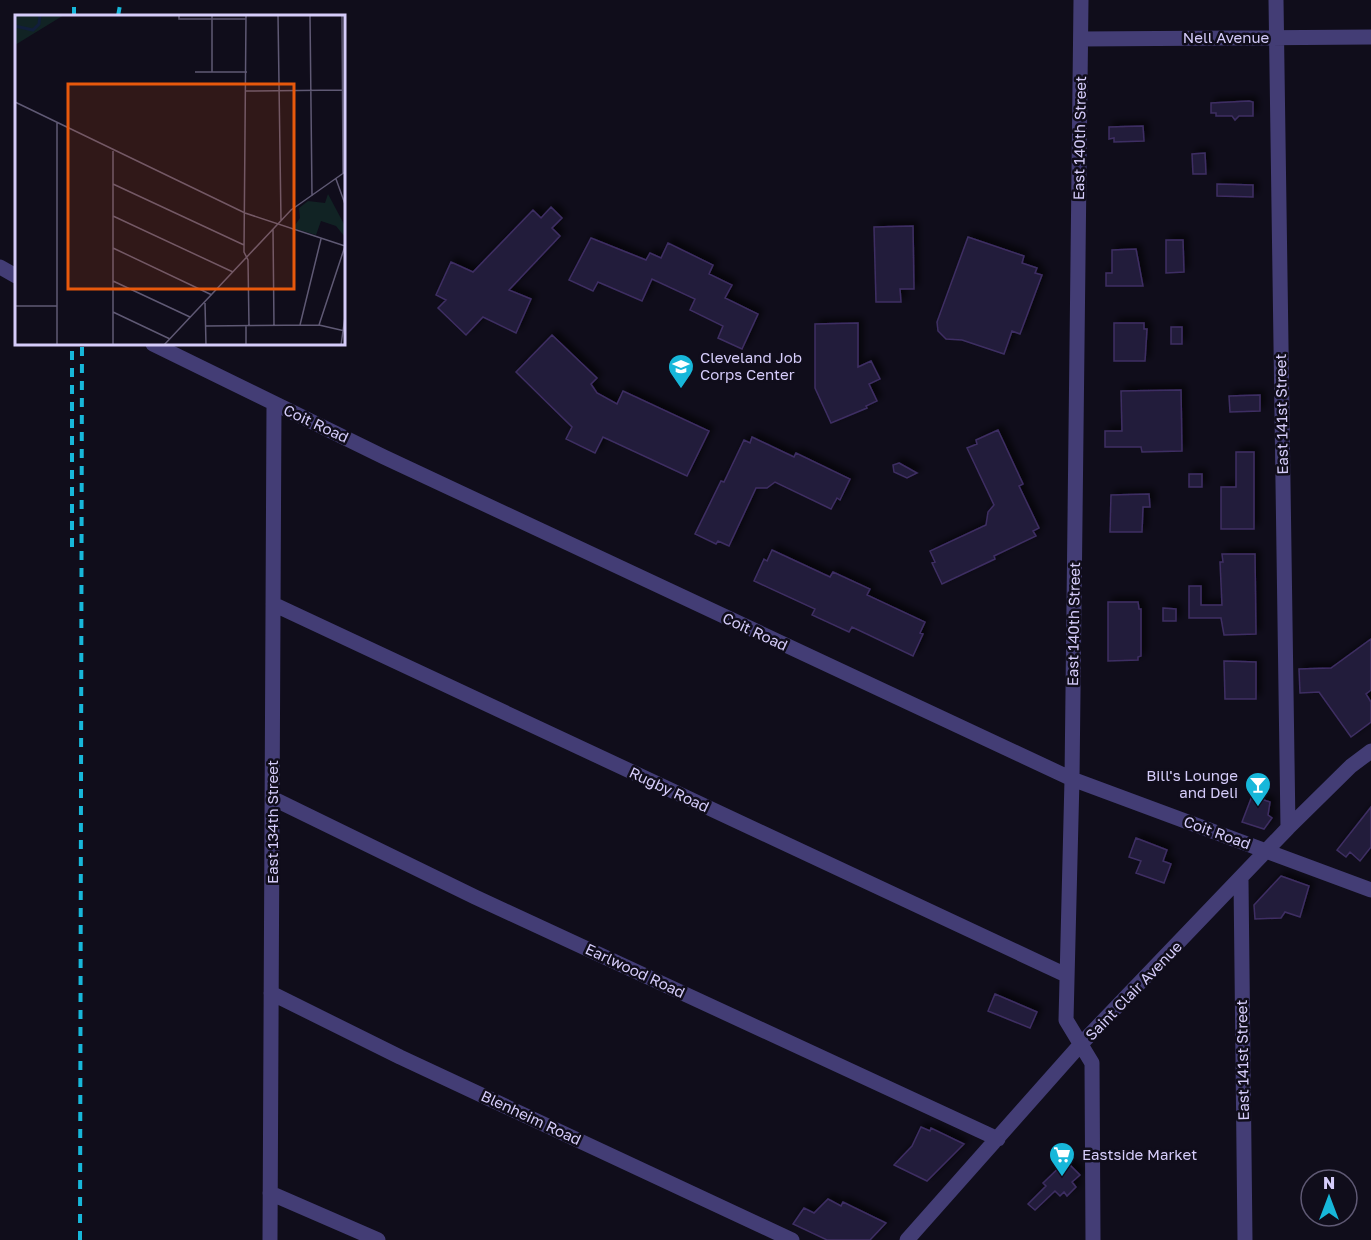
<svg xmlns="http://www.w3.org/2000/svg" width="1371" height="1240" font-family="'Golos Text',sans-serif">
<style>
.building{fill:#241b3a;stroke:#3e2f63;stroke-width:1.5;filter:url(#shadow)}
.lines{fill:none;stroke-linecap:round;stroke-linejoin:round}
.minor{stroke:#433d75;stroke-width:15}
.rail{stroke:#17b7da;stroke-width:4;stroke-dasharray:9 8;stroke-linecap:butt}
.labels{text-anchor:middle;stroke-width:5;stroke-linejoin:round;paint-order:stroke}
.street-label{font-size:15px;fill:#d5ccfa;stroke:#100d1b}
.poi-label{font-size:15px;fill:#d5ccfa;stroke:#100d1b;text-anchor:start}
.inset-river{fill:none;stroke:#111e3b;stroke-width:3}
.inset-road{fill:none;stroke:#5f5974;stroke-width:1.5}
.view{fill:#e8590c;fill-opacity:0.15;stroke:#e8590c;stroke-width:3}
.inset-edge{fill:none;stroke:#d5ccfa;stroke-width:3}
</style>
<defs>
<filter id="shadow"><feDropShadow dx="4.5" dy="-4.5" stdDeviation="3" flood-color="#0009"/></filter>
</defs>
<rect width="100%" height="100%" fill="#100d1b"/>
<path class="building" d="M1249,101L1253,102V116H1239L1235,120L1232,116H1216V113H1211V103Z
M1143,126L1144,141L1114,142V138L1109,139V127Z
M1205,153L1206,174H1193L1192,154Z
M1217,184L1253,185V197L1217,196Z
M551,207L562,218L552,228L560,236L509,290L531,299L516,333L483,317L466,335L438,308L446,300L436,295L451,262L473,272L533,210L541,218Z
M913,226L914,289H900L901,302H876L874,227Z
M968,237L1024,256L1022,263L1037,268L1035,273L1042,275L1020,334L1012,331L1004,354L962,340L946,339L938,331L937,322Z
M591,238L646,260L650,253L661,258L668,243L713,265L709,274L732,285L725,298L758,314L742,349L718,338L723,326L690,310L695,299L652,279L642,301L598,282L593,291L569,280Z
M1166,240H1183L1184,272L1166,273Z
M1136,249L1143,286H1106V273H1112V250Z
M858,323V367L871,361L880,379L869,384L877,401L866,406L867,408L831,423L815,388V324Z
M1114,323H1144V329H1147L1145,361H1114Z
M1171,327H1182V344H1171Z
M552,335L597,378L591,384L597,393L617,404L623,391L709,431L687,476L603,437L595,453L566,439L572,427L516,372Z
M1181,390L1182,451L1142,452L1141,447H1105V431H1122L1121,391Z
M1260,395V411L1230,412L1229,396Z
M998,430L1023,484L1019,486L1039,528L1033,531L1036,536L994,556L995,559L942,584L932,563L935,562L930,551L986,525L988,512L994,505L967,448L977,444L976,440Z
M752,437L794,457L796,453L850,479L840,500L837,498L831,509L775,482L767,488H756L729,546L718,541L716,544L695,534L721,481L724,482L744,440L750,443Z
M1236,452H1254V529H1221V487H1236Z
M899,463L917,473L907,478L894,472L893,465Z
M1189,474H1202V487H1189Z
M1149,494L1150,507H1143L1142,532H1110L1111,495Z
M772,550L830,577L833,572L870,589L867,595L925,622L920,633L923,634L913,656L852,627L849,632L812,615L815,609L754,581L764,559L767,561Z
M1222,554H1255L1256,634L1224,635L1221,618H1189V586H1201V605H1222L1220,562H1223Z
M1108,602H1138L1139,609H1141V656L1138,657V660L1108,661Z
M1163,608L1176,609V621H1163Z
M1371,639V690L1366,694L1371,702V722L1351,737L1319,692L1300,693L1299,669L1331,668Z
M1224,661L1256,662V699H1225Z
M1252,796L1270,802L1268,815L1272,818L1264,829L1242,822Z
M1371,807V847L1360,861L1350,852L1346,857L1337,850Z
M1136,838L1167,850L1163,861L1171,864L1164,883L1136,873L1141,861L1129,857Z
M1281,876L1309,886L1300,917L1285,912L1281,918L1255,919L1254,905Z
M995,994L1037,1012L1030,1028L988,1011Z
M921,1127L930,1131L931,1128L964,1144L927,1181L894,1165L912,1146Z
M1066,1161L1080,1175L1072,1182L1076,1187L1067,1196L1064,1192L1060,1196L1055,1191L1035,1210L1028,1204L1046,1186L1043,1183Z
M828,1199L841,1206L843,1202L886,1223L870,1240H827L793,1224L804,1208L814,1213Z"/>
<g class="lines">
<path class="minor" d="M1081,0L1072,779L1066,1020L1092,1063L1093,1240
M1276,0L1288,828
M1081,39L1371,37
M0,267L16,276
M153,344L384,457L1072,779L1371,890
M273,604L1066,975
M274,799L475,897L998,1139
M1241,880L1245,1240
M271,993L400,1057L792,1240
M270,1193L378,1240
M270,1240L274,404
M907,1240L1080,1045L1288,828L1351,766L1371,751"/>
<path class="rail" d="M74,16V0
M118,16L121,0
M72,547V344
M80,1240L82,344"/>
</g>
<defs>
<symbol id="school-pin" viewBox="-11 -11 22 30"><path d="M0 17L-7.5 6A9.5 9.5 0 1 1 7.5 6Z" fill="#17b7da" stroke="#100d1b"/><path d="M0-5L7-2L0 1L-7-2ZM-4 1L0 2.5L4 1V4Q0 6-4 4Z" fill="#fff"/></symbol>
<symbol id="bar-pin" viewBox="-11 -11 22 30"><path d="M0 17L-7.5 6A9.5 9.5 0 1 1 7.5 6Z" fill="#17b7da" stroke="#100d1b"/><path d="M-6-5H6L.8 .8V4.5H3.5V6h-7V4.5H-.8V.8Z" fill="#fff"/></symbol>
<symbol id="supermarket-pin" viewBox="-11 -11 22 30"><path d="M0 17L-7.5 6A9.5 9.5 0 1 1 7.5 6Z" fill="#17b7da" stroke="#100d1b"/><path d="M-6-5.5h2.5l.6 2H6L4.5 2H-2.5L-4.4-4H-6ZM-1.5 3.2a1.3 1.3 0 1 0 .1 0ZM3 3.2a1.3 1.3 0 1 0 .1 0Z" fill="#fff"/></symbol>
</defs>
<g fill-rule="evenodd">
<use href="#school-pin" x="666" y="352" width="30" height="40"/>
<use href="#bar-pin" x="1243" y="770" width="30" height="40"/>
<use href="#supermarket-pin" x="1047" y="1140" width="30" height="40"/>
</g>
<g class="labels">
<g class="street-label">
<text x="1226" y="43">Nell Avenue</text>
<text transform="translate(1080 138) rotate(-89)" y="5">East 140th Street</text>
<text transform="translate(1282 414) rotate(-91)" y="5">East 141st Street</text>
<text transform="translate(316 424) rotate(25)" y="5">Coit Road</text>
<text transform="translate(1074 624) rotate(-89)" y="5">East 140th Street</text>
<text transform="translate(755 632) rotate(25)" y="5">Coit Road</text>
<text transform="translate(669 790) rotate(25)" y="5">Rugby Road</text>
<text transform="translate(273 822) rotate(-90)" y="5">East 134th Street</text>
<text transform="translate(1217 833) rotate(20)" y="5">Coit Road</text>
<text transform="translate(635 971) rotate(25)" y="5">Earlwood Road</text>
<text transform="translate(1134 991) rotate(-46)" y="5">Saint Clair Avenue</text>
<text transform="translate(1243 1060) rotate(-91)" y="5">East 141st Street</text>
<text transform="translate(531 1118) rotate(25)" y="5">Blenheim Road</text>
</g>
<g class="poi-label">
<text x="700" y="363">Cleveland Job<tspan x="700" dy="17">Corps Center</tspan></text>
<text x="1238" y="781" text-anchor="end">Bill's Lounge<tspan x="1238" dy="17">and Deli</tspan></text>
<text x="1082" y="1160">Eastside Market</text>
</g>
</g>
<g transform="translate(15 15)">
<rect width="330" height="330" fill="#100d1b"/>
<path d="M0,0H49L0,30ZM313,179L330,211V222L321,211L306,206L301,220L278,213L285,203L284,193L293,186L310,188Z" fill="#112324"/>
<path class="inset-river" d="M0,11L18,15L24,9L25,0"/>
<path class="inset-road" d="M164,0V4H231M197,0V57M231,0L229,237L233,245L234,311M263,0L266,206M295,0L297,181M327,0L328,158M180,57H232M231,76L328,75M0,87L230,198L330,231M321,164L330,189M98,169L229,230M98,201L218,257M258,214L259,311M98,233L197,280M98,266L175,302M190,288L191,330M0,291H42M98,297L155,324M285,310L306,224M304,310L330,231M190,311L304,310L330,316M42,330V108M98,330V136M149,330L276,195L330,157M231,330V311M326,330L330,302"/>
<path class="view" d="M53,69H279V274H53Z"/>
<rect width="330" height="330" class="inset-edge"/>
</g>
<g transform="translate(1329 1198)"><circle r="28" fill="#100d1b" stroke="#5f5974" stroke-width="1.5"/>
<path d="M0-4.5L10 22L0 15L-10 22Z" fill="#17b7da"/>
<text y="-9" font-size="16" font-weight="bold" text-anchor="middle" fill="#d5ccfa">N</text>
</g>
</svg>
